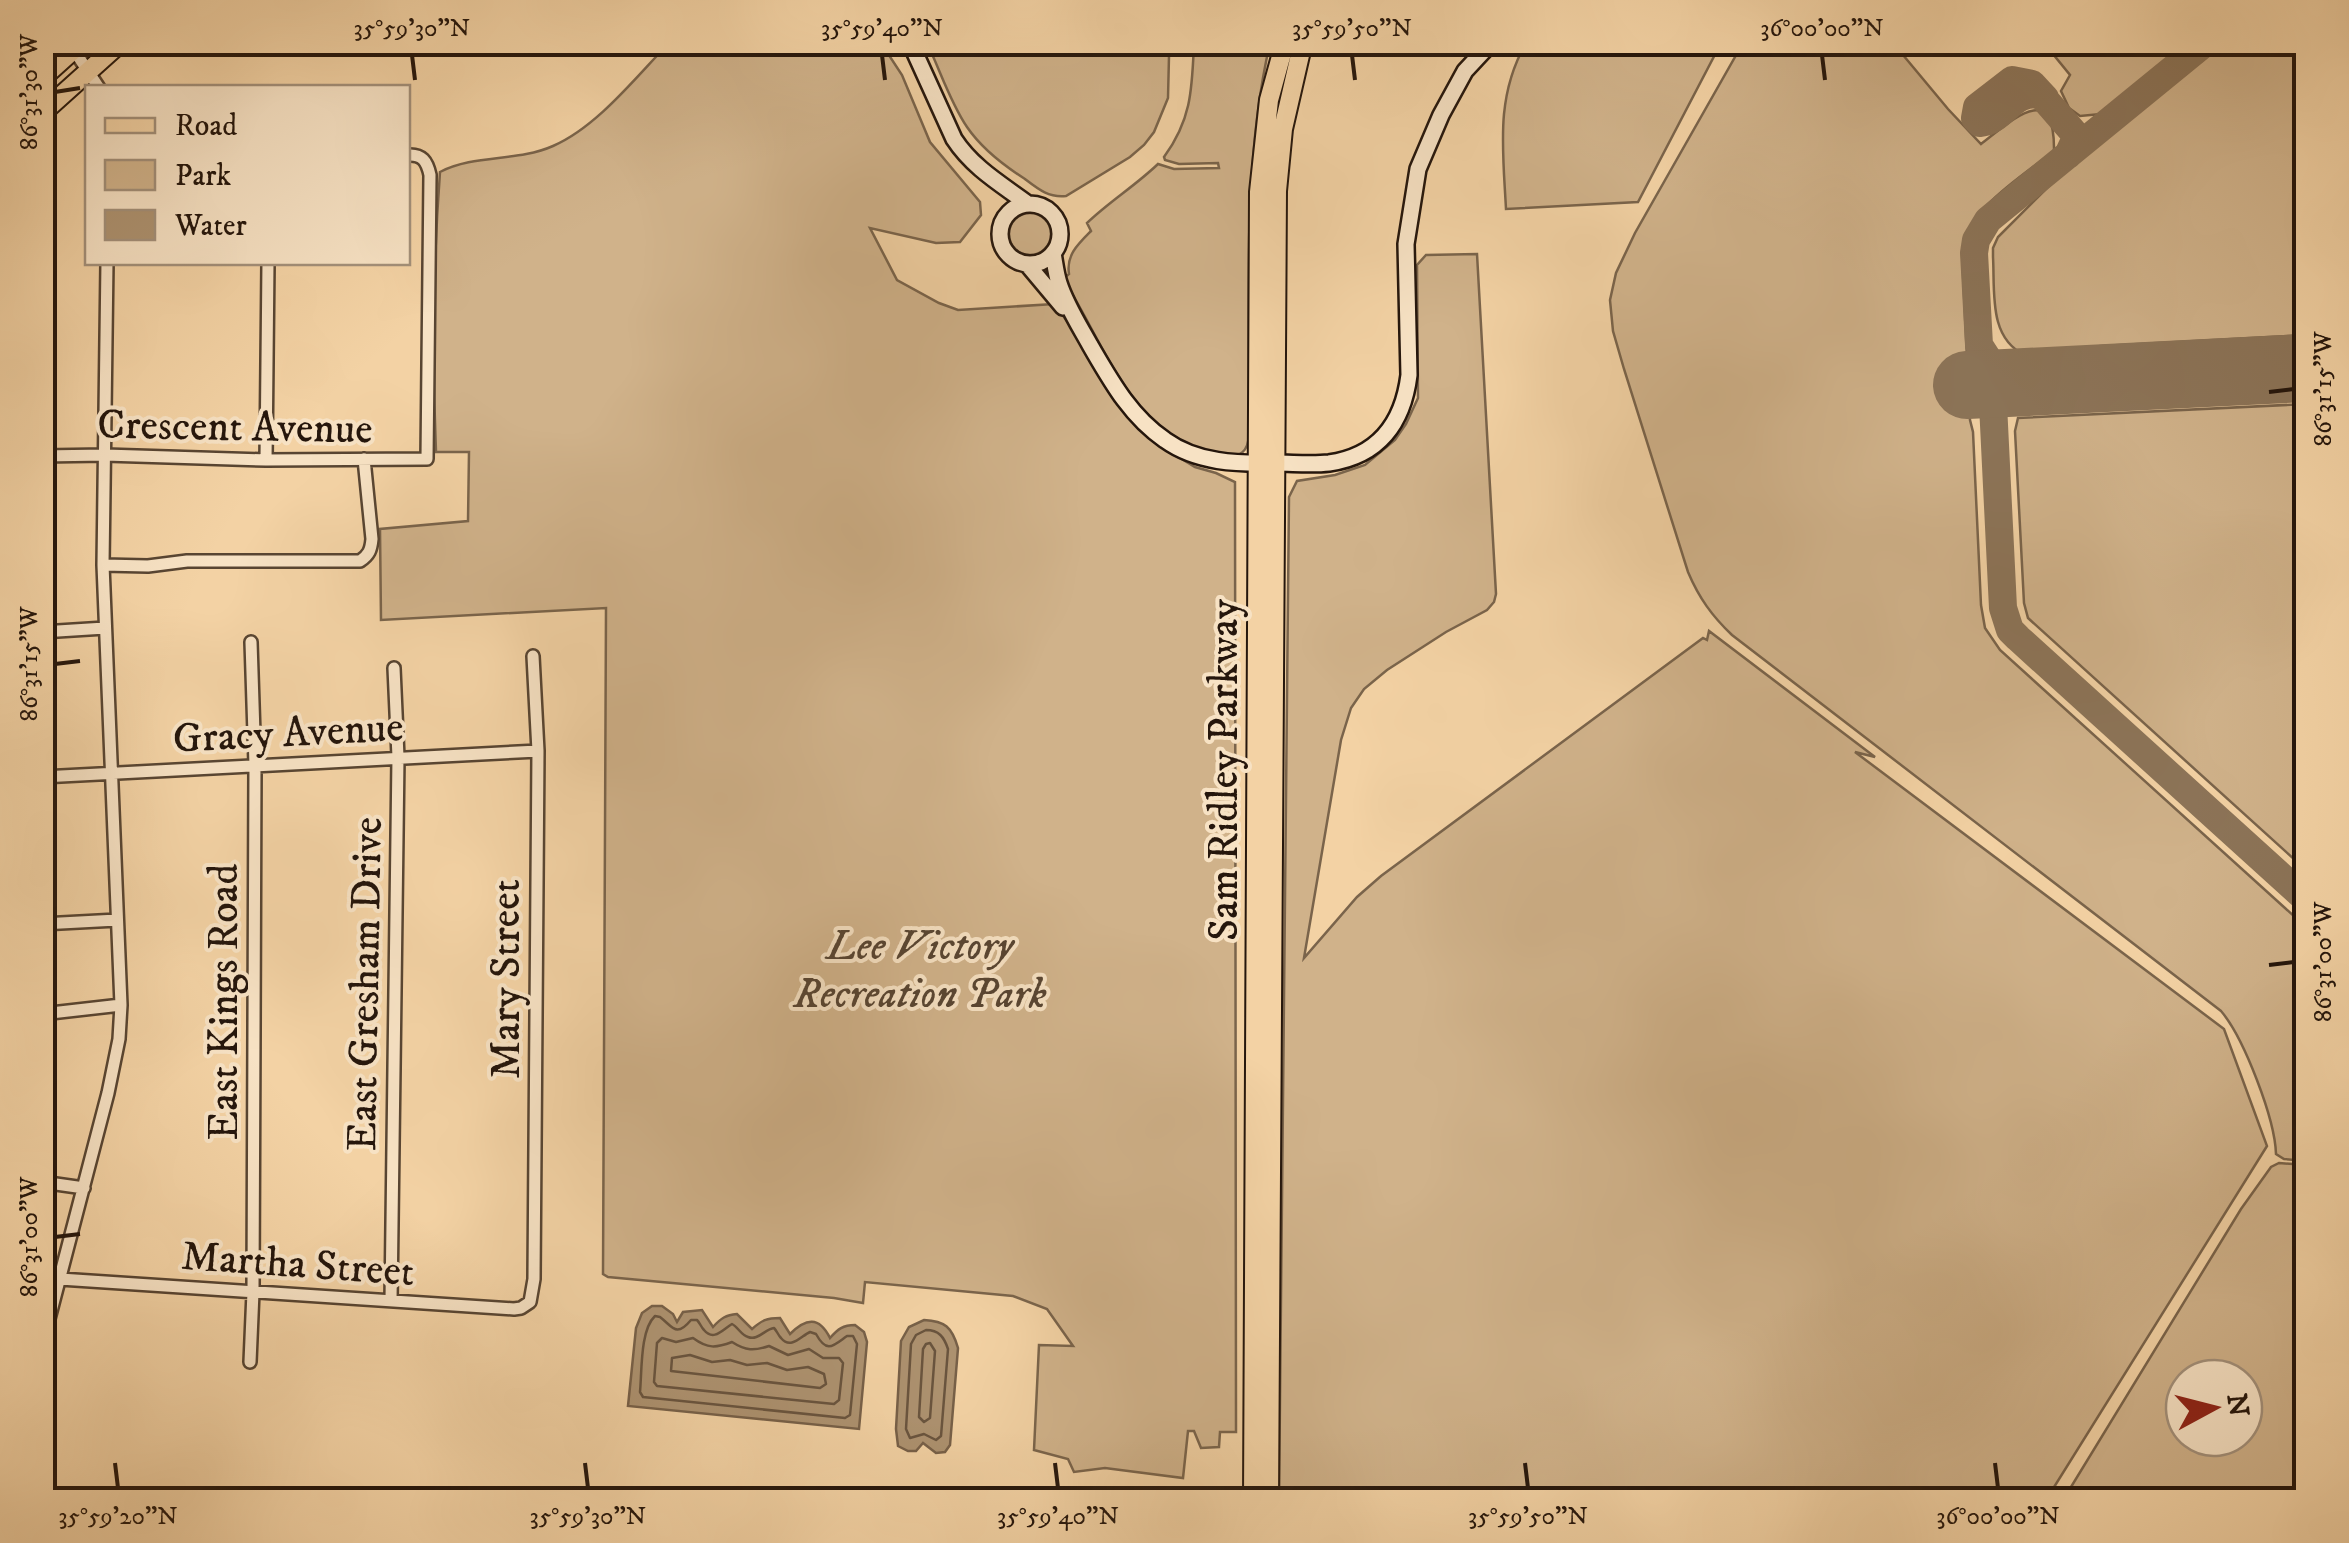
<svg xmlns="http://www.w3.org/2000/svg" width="2349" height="1543" font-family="'IM FELL DW Pica',serif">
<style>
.green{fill:#d0b28a;stroke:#7a644b;stroke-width:2.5;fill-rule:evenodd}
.water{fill:#ad9270;stroke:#776048;stroke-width:2.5}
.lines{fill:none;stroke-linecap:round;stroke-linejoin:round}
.shore{stroke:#69543e;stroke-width:2.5}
.stream{stroke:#776048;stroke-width:2.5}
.taxiway{stroke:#8c7458;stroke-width:28}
.runway{stroke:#8c7458;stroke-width:68}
.street-casing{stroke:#584532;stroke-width:16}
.secondary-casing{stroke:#25160c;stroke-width:20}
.primary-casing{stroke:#25160c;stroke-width:22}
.street{stroke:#f7e2c4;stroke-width:11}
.secondary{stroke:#f7e2c4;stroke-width:15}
.primary{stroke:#f3d2a4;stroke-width:18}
.ticks{fill:none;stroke:#25160c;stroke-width:4}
.labels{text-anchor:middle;stroke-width:8;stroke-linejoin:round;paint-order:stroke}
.street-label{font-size:42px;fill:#25160c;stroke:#f7e2c4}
.park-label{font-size:42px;font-style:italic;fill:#584532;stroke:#f7e2c4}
.neatline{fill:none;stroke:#25160c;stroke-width:4}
.ticks-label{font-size:25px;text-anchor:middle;fill:#25160c}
</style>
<rect width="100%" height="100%" fill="#f3d2a4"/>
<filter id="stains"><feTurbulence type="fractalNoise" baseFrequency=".002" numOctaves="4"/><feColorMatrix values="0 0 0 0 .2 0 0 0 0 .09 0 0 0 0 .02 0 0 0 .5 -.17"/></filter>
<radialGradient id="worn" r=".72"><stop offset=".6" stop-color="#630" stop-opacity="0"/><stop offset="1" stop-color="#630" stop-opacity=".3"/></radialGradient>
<path class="green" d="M669,43H881L902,75L930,142L980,202L981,215L960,242L936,243L870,228L897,280L939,303L958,310L1054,304L1164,448L1195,467L1216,473L1235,482L1236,1432H1220L1219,1447L1201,1448L1194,1431H1188L1183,1478L1105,1468L1074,1472L1068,1459L1034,1450L1039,1345L1073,1346L1047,1309L1013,1296L865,1282L863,1303L834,1298L608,1277L603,1274L606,608L381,620L380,529L468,521L469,452H436C432,359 433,265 440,172C475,154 517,162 553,146C597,127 636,77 669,43Z
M927,43H1139L1169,56L1168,98L1154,132L1144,145L1130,157L1066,196C1049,198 1038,189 1025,179C1003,165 982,149 967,127C950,102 940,70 927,43Z
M1194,43H1270C1241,169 1250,306 1249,435C1248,451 1241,458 1224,455C1132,441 1107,347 1063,279L1069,274C1066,255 1078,244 1091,231L1087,223C1110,201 1135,186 1158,164L1174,169L1219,168L1218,163L1179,164L1165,160L1164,157C1192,119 1192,88 1194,43Z
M1526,43V42L1721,43L1638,202L1506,209C1503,150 1495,97 1526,43Z
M1743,43H1893L1948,109L1981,144C2010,122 2055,77 2054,151C2020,178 1967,208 1962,254L1970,420L1973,432L1981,605L1985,628L2000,650L2306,927V1161L2284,1159L2276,1154C2275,1119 2244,1038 2221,1011L1732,635C1712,616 1699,598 1688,572L1624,369L1613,331L1610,300L1616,273L1635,233Z
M2044,43H2111L2117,51L2128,43H2188L2101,114L2080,116L2069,108L2061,91L2070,75Z
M2224,43H2306V335L2101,346L2092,347L2091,352L2025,355C1988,338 1995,291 1993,257V248L1998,237L2055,180Z
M1009 234a21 21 0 1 1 42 0a21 21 0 1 1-42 0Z
M1477,254L1496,594L1494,602L1487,610L1446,632L1387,670L1364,689L1351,708L1341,740L1304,958L1357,897L1381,876L1703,638L1707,640L1709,631L1875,757L1855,752L2224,1029L2267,1146L2046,1500H1279L1289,497L1297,481L1335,475L1365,465L1395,440L1406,424L1418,398L1417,265L1426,255Z
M2306,404V870L2028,618L2024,603L2015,431L2018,418Z
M2279,1163L2306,1165V1500H2063L2241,1209L2271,1167ZM2184,1378H2244V1438H2184Z"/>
<path class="water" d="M652,1306H662L673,1314L677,1322L683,1312L702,1310L713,1327C721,1318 726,1315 737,1314L752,1329C762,1320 767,1318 780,1318L790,1334C806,1318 819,1316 830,1338C838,1329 843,1325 855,1325L864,1332L867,1342L859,1429L628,1406L636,1328L642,1313Z
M924,1320C945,1321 952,1327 958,1348L950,1445L945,1452L936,1453L923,1443L916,1451H908L898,1446L896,1429L901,1341L909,1327Z"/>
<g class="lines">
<path class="shore" d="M655,1316L660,1317C673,1327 676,1338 691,1320H697C700,1323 701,1327 704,1330C714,1342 723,1329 732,1324C738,1327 741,1335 748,1337C758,1341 765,1329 774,1328C777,1331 778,1335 781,1338C791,1350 801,1336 810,1332L816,1334C827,1354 833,1346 847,1336H853L857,1344L850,1415L845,1418L643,1397L640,1392C642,1371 640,1330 655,1316Z
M926,1330C939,1330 944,1337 948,1349L941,1436L936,1440L924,1434L910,1438L906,1429L911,1344L916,1335Z
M662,1338L676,1342L693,1338C708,1349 716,1348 732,1342C746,1351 754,1351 769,1346L788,1355L809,1349L823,1358H839L843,1363L839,1400L834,1404L657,1386L654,1382L657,1343Z
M930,1343L935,1351L930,1418L924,1422L919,1417L923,1349L926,1344Z
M690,1355L712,1362L730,1360L747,1365L767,1363L787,1370L808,1367L824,1374L826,1384L820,1388L671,1371L672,1358Z"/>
<path class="stream" d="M185,1500L196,1493L218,1496L222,1500"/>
<path class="taxiway" d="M2206,42L1988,220L1976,240L1974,253L1979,345L1990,362L1992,384L2003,608L2010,630L2018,638L2306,899
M2045,98L2032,84L2012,80L1977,107L1975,118L1980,123C2005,121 2011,89 2041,95L2074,133L2075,140L2068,155"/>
<path class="runway" d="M1967,385L2306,368"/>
<defs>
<path id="street" d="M74,50L99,88
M42,456L105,455L266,460L427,459L430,175C427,161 422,154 408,155
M266,460L268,262
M103,565L148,566L187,561H360C369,555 371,550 372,539L364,459
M42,632L105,628
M42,777L538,751
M42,924L117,920
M42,1014L121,1005
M42,1182L84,1188
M60,1279L514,1309L521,1308L530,1302L534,1279L538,751L533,656
M391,1301L398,757L394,668
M42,1337L44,1338L108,1093L119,1039L121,1005L103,565L107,262
M250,1362L253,1292L255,765L251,642"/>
<path id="secondary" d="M910,42L954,139C973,168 1001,184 1028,204
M1000 234a30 30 0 1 1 60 0a30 30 0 1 1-60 0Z
M1053,253C1055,264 1056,274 1059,283C1066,305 1079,325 1090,345C1111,381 1130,416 1165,440C1197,463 1237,464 1275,463C1293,463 1311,465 1329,463C1379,456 1403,423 1409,375L1406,244L1418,169L1441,115L1465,71L1492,42
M1027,264L1063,307"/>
<path id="primary" d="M42,78L82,42
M42,113L121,42
M1253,1500L1259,192L1269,100L1285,42
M1269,1500L1277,191L1283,129L1303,42"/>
</defs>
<use href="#street" class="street-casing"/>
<use href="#secondary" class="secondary-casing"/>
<use href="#primary" class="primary-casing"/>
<use href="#street" class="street"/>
<use href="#secondary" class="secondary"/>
<use href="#primary" class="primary"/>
</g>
<path class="ticks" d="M412,55L415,80M882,55L885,80M1352,55L1355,80M1822,55L1825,80M55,92L80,88M2269,392L2294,389M55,664L80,661M2269,965L2294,962M55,1237L80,1234M115,1463L118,1488M585,1463L588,1488M1055,1463L1058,1488M1525,1463L1528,1488M1995,1463L1998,1488"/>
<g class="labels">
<g class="street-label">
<text transform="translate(235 425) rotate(1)" y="15">Crescent Avenue</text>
<text transform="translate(288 731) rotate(-3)" y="15">Gracy Avenue</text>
<text transform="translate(1222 770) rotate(-90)" y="15">Sam Ridley Parkway</text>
<text transform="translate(504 979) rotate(-90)" y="15">Mary Street</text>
<text transform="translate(363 984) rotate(-89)" y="15">East Gresham Drive</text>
<text transform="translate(222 1002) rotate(-90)" y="15">East Kings Road</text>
<text transform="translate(298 1262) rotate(4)" y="15">Martha Street</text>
</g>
<g class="park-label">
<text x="920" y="959">Lee Victory<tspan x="920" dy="48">Recreation Park</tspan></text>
</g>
</g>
<rect width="2349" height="1543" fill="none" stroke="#f3d2a4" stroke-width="110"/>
<rect x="85" y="85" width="325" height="180" fill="#f7e2c4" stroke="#a3907a" stroke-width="2.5"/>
<rect x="105" y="118" width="50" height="15" fill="#f3d2a4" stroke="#a3907a" stroke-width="2.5"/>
<text x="175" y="135" font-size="30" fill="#25160c">Road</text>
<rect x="105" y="160" width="50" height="30" fill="#d0b28a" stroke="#a3907a" stroke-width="2.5"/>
<text x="175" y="185" font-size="30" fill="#25160c">Park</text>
<rect x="105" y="210" width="50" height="30" fill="#ad9270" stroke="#a3907a" stroke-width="2.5"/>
<text x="175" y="235" font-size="30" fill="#25160c">Water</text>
<g transform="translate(2214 1408) rotate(83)"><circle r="48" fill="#f7e2c4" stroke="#a3907a" stroke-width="2.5"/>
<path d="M0-8L18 38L0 25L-18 38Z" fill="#8f2418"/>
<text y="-15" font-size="28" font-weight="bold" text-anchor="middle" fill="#25160c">N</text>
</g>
<rect x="55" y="55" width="2239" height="1433" class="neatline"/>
<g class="ticks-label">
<text x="412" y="36">35°59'30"N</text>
<text x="882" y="36">35°59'40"N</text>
<text x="1352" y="36">35°59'50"N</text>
<text x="1822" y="36">36°00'00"N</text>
<text transform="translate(28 92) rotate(-90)" y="9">86°31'30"W</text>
<text transform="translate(2322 389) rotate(-90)" y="9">86°31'15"W</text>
<text transform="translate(28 664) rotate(-90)" y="9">86°31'15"W</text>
<text transform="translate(2322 962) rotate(-90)" y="9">86°31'00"W</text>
<text transform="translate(28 1237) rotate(-90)" y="9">86°31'00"W</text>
<text x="118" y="1524">35°59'20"N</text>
<text x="588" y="1524">35°59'30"N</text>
<text x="1058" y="1524">35°59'40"N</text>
<text x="1528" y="1524">35°59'50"N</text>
<text x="1998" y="1524">36°00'00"N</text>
</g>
<rect width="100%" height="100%" filter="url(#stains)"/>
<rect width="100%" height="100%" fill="url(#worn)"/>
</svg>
